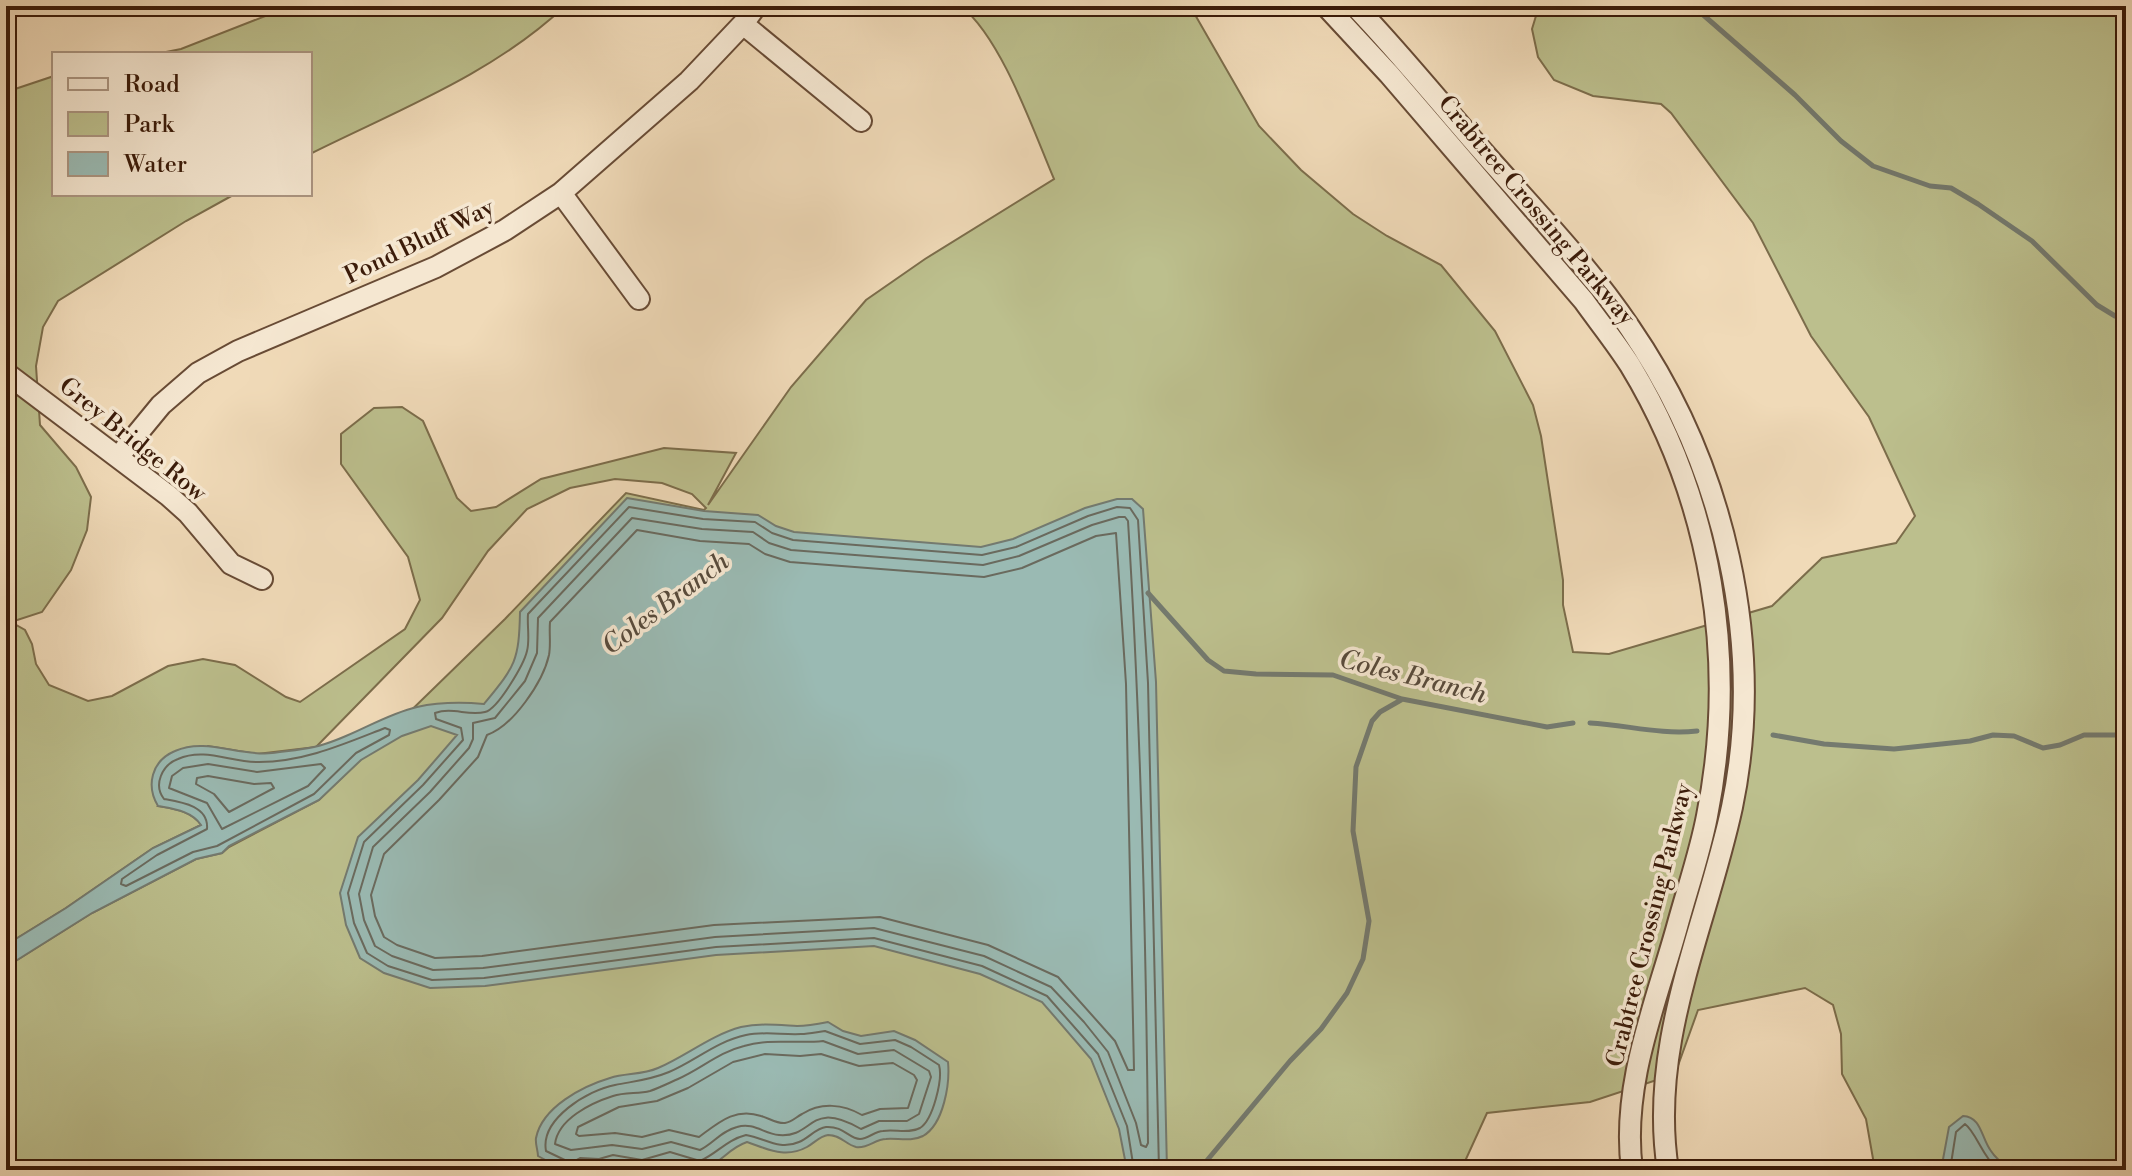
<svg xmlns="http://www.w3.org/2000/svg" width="2132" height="1176" font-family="'Libre Bodoni',serif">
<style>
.green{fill:#bcbf8d;stroke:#7c6d4b;stroke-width:2}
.water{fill:#9abab3;stroke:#747a6f;stroke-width:2}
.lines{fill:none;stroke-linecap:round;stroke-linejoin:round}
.shore{stroke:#6a6a5e;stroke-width:2}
.stream{stroke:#747a6f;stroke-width:5}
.minor-casing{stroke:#684b35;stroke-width:24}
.minor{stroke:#f5e7d1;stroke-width:20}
.labels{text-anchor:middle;stroke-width:7;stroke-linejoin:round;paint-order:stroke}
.street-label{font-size:24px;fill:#3b1b09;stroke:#f5e7d1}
.water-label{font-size:26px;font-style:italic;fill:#584b3c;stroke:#f5e7d1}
</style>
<rect width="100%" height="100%" fill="#f0dab8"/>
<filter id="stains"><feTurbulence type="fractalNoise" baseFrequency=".0025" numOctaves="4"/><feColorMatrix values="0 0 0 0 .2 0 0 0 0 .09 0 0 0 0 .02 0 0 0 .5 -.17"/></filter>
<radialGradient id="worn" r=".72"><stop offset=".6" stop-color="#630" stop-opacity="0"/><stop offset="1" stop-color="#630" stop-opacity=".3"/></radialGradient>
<path class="green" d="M291,6H565C493,74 398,110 310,154V54H156L181,49Z
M961,6H1190L1259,126L1301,170L1353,214L1387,236L1441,265L1495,331L1533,405L1541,436L1563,580V605L1573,652L1609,654L1772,606L1822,558L1896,543L1915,516L1869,417L1811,336L1753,223L1671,113L1661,104L1593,96L1554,80L1538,57L1532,29L1539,6H2126V1170H1875L1866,1119L1842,1074L1841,1034L1833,1005L1805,988L1698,1010L1675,1074L1590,1102L1487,1113L1461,1170H6V967L92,913L196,859L222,853L229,847L319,800L505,619L626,493L704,510L706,508L692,494L662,483L615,479L570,488L527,509L488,551L442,618L316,747L257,754L208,746L158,806C175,809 192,811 201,825L153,848L66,908L6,945V92L54,76V194H235L186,221L58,301L43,327L36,366L40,425L76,467L91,497L87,530L71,570L42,612L11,622L25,630L32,644L36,664L49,685L88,701L112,696L168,666L203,659L235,665L286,697L300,702L405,629L420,600L408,557L341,464V434L374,408L402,407L423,421L457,498L471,511L496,507L541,479L664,448L736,453L708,505L791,387L866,300L925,259L1054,179C1033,130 1002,39 961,6Z"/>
<path class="water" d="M627,498L704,511L758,515L776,526L794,532L981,547L1013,539L1085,508L1117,499H1132L1143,509L1156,682L1167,1170H1127L1119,1129L1091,1059L1042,1002L980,974L874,946L716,955L485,986L430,988L384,973L360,958L346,925L340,893L358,837L418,780L457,735L431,726L402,736L361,760L319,800L229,846L222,853L196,859L92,913L6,967V945L66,908L153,848L201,825C192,811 174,809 158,806C146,786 151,761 175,751C206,737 240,757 272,753C286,751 301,750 314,747C350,739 382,715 417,707C440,702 461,702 484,704C515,666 519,662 520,612Z
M828,1022L843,1031L861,1036L894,1031L915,1040L948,1062C950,1083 944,1124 923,1136C911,1142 898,1138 886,1139C875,1139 868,1149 856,1147C845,1144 841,1135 828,1135C820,1136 814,1143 807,1147C785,1159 768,1149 747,1142C727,1149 723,1162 706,1167C693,1171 682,1159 670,1160C663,1160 654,1165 647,1166C636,1168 626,1163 616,1164C588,1164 564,1172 538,1156C538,1151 535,1143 536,1138C542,1107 583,1086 610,1078C626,1073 642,1075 658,1068C686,1056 711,1035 741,1027C760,1023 778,1025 797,1026C807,1026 818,1024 828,1022Z
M1963,1116C1982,1117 1981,1138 1991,1151C1996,1159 2003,1164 2011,1170H1941L1949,1127Z"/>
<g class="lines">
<path class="shore" d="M1119,517H1125L1128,521C1141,728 1146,935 1148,1143L1146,1147L1141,1145L1136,1123L1108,1052L1084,1022L1051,987L984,956L874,928L715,937L483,968L433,970L392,956L375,946L364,920L359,894L373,847L430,792L469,748L473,739V723L495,718L525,681L537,653L538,618L632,518L702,529L753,532L769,543L791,550L983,565L1019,556L1092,525Z
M637,530L700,541L749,544L765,554L790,562L984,577L1022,568L1096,536L1116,533L1126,684L1134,1070H1128L1115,1041L1058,977L988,945L880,917L714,925L482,956L435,958L397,945L384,937L375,916L371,895L384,854L439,800L478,757L487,735C513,726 543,682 549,655C551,644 549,633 550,622Z
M385,728L390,730L389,735L356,753L314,794L217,846L193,852L126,886L121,884L122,879L157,855L207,829C209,806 181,802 164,799C153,785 162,765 178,759C205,747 232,763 259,762C304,762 344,744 385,728Z
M208,764L257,772L321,764L325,768L308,786L222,829L207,803L169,788L172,776L183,768Z
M208,776L254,784L271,783L274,788L229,812L214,794L196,784L197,778Z
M825,1031L860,1044L895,1040L911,1047L939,1065C943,1079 933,1120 920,1128C909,1134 895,1129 883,1131C875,1131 868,1139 860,1139C849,1139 844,1126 826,1127C816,1128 809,1138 799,1142C779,1151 765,1138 746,1135C726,1140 718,1153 700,1161L670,1152L642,1160L613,1155L599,1159L580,1158L571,1163L546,1151C540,1119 588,1090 615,1085C635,1081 650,1080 669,1072C695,1061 717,1041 746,1035C765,1031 782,1035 801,1034C809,1034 817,1032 825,1031Z
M823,1041L858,1054L894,1050L929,1071L931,1077L919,1114L907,1121H879L861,1129C808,1099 815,1138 779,1135C764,1134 754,1122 737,1127C721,1131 714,1143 700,1150L671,1142L642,1149L612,1145L571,1150L555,1144C558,1119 591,1103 613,1096C625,1092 638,1094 650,1091C659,1088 669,1083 678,1079C701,1069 719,1052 744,1046C769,1038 797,1044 823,1041Z
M765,1054L800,1056L821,1054L859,1066L893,1063L914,1075L917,1080L908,1108L880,1109L862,1115C843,1104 821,1102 802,1114C796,1117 792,1122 785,1123C777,1124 769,1118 761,1116C735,1107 718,1123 699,1137L669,1130L642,1137L615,1133L579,1136L576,1134L578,1127L619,1107L657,1101L688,1088L733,1062Z
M1134,1170L1127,1126L1098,1054L1047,996L982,966L874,938L716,947L484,978L432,980L388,966L367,953L354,923L348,893L364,842L423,785L463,740L461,728L436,719L435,713C452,707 468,716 485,712C498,709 524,664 527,651C530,640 527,626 528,614L629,507L703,519L755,522L772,533L793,540L982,555L1016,547L1088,516L1117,507L1130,508L1138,520L1148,683L1159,1170
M1950,1170L1956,1132L1965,1124C1976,1132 1982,1156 1998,1170"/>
<path class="stream" d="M1693,6L1795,95L1841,141L1873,166L1930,186L1951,188L1978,204L2032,241L2097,305L2115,316L2126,318
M1148,593L1208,660L1224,671L1256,674L1333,675L1402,699L1547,727L1573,723
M1590,723C1627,725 1660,735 1697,731
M1773,735L1824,744L1894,749L1970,741L1993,735L2014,736L2043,748L2060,745L2084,735H2115L2126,731
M1199,1170L1290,1061L1321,1029L1347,993L1363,959L1369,921L1353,831L1356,767L1372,721L1380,712L1401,700"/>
<defs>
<path id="minor" d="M1326,6L1389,74L1584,301C1599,322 1616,343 1630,365C1712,500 1738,661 1707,816C1700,853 1687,890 1677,927C1655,1006 1621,1086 1632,1170
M1355,6C1400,53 1441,104 1484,153C1534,210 1588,265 1630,328C1724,465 1766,644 1732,807C1706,928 1648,1043 1668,1170
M743,24L861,121
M561,193L639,299
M6,373L169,496L188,513L231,564L262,579
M119,456L161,405L198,373L238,351L436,267L505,230L561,193L689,81L743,24L756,6"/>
</defs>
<use href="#minor" class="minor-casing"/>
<use href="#minor" class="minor"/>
</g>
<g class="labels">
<g class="street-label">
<text transform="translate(1537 210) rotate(50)" y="8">Crabtree Crossing Parkway</text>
<text transform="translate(419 241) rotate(-26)" y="8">Pond Bluff Way</text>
<text transform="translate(133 439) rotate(39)" y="8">Grey Bridge Row</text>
<text transform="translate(1649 925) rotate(-76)" y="8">Crabtree Crossing Parkway</text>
</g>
<g class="water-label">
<text transform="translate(665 603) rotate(-37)" y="9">Coles Branch</text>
<text transform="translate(1413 676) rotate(14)" y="9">Coles Branch</text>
</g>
</g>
<rect width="2132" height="1176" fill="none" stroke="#f0dab8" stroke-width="32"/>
<rect x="8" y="8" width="2116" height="1160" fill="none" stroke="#3b1b09" stroke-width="4"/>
<rect x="16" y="16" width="2100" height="1144" fill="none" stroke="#3b1b09" stroke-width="2"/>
<rect x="52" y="52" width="260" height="144" fill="#f5e7d1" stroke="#ab9581" stroke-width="2"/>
<rect x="68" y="78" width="40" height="12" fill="#f5e7d1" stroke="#ab9581" stroke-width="2"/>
<text x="124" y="92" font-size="24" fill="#3b1b09">Road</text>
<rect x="68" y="112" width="40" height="24" fill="#bcbf8d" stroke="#ab9581" stroke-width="2"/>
<text x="124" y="132" font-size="24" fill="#3b1b09">Park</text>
<rect x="68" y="152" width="40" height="24" fill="#9abab3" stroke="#ab9581" stroke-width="2"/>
<text x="124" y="172" font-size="24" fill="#3b1b09">Water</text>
<rect width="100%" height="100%" filter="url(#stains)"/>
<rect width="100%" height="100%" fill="url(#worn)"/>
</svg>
